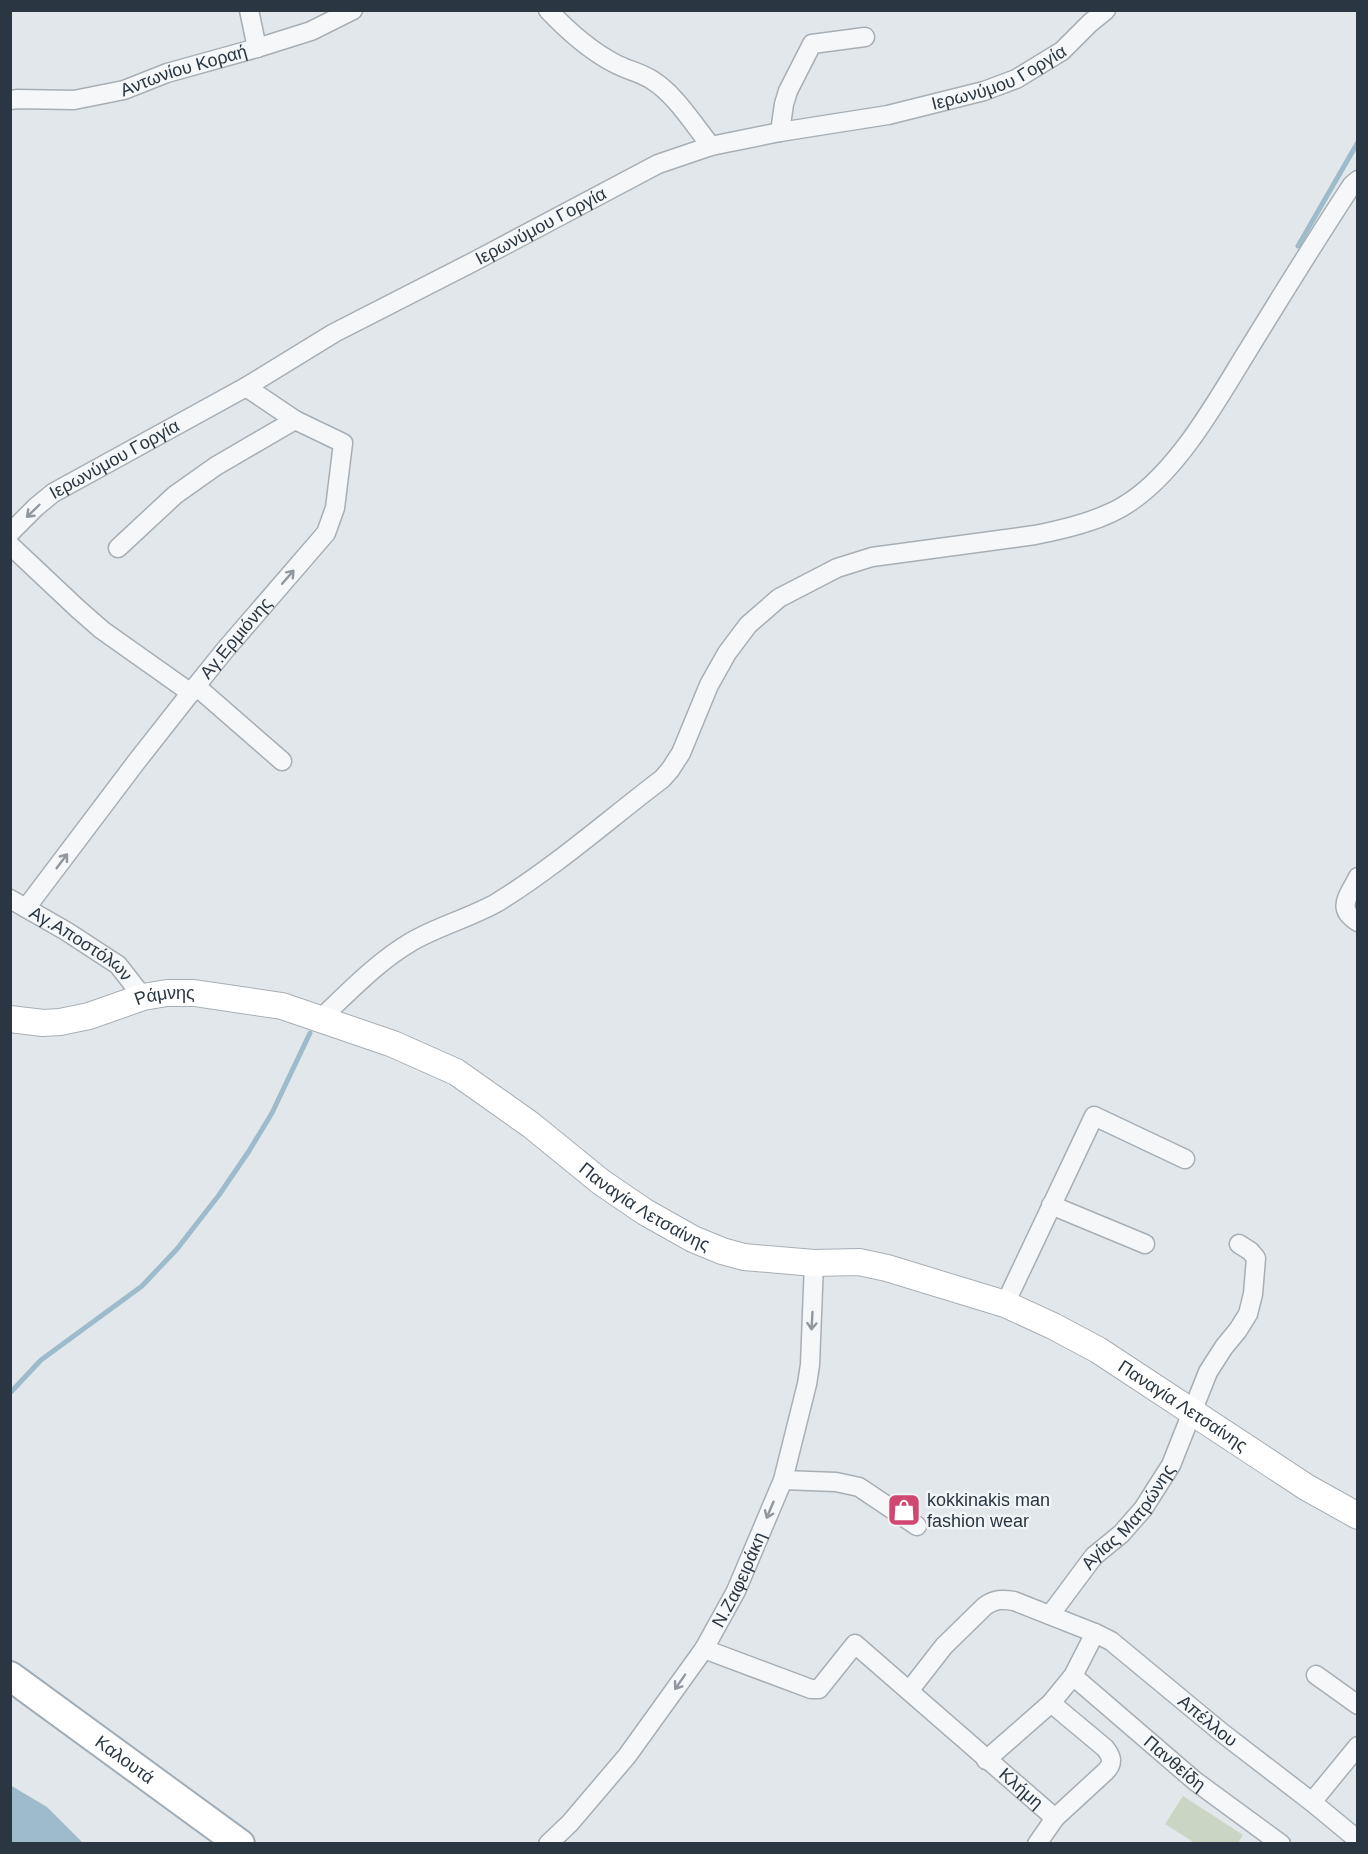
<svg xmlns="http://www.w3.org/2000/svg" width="1368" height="1854" font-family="Arial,sans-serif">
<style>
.green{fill:#cbd5c3}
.water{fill:#9dbbcb}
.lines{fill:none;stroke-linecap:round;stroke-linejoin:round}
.stream{stroke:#9dbbcb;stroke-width:5}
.street-casing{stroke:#a7afb5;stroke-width:21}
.secondary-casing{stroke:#a7afb5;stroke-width:28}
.primary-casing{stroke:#a1adb7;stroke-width:32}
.street{stroke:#f5f7f9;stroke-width:18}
.secondary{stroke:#fff;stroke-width:26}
.primary{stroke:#fff;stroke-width:28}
.oneway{stroke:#90979e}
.labels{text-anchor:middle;stroke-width:5;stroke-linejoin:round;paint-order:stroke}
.street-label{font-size:18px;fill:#2a3743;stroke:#f2f5f8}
.poi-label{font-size:18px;fill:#2a3743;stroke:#f2f5f8;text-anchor:start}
</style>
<rect width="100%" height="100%" fill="#e2e7eb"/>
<path class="green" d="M1183,1796L1243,1835L1238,1843H1195L1165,1824Z"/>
<path class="water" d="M10,1785L47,1807L83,1843H11Z"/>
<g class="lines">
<path class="stream" d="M1298,246L1358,142
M10,1393L41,1360L142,1286L177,1249L219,1195L249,1151L272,1113L310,1033"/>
<defs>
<g id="street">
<path d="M249,10L257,48"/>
<path d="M548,10C567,30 589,50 614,63C626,70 640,72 652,80C675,94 694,125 711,146"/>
<path id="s1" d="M10,100L18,99L74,100L124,90L167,73L257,48L311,31L353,10"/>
<path d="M780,132L784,104L788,91L812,44L865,37"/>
<path id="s2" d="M10,533L36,507L53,493L246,387L334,333L473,262L658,164L711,146L780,132L888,115L984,91L1016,79L1062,51L1090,23L1106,10"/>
<path d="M10,545L78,609L102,630L191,693"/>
<path d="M118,548L175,495L216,466L295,420"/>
<path d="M196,686L282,761"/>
<path d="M1358,877C1349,896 1335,908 1358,922"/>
<path id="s3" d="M10,899L66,931L118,965L143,997"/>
<path id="s4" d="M26,908L137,761L196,686L225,650L326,533L335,508L343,443L295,420L246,387"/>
<path d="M320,1019C349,992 377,962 411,942C438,926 470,918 498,902C556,866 608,820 662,779L670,770L681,753L709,685L727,653L748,625L779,598L837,568L872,557L1035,535C1066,529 1104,520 1130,502C1178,470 1215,404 1245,355C1280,298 1315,241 1352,185L1358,180"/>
<path d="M1051,1205L1145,1244"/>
<path d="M1005,1304L1094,1116L1185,1159"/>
<path d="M783,1480L836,1482L859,1487L917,1526"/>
<path id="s5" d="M1050,1615L1094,1556L1121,1534L1143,1509L1171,1465L1208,1372L1224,1347L1238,1330L1248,1314L1253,1294L1256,1258L1250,1251L1239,1244"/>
<path id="s6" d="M704,1649L811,1689H819L855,1644L1055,1818"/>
<path d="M1316,1675L1358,1705"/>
<path id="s7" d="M1073,1676L1195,1781L1281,1844"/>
<path id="s8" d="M909,1691L944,1646L985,1606C995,1599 1002,1599 1014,1601L1095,1633L1111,1641L1221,1732L1312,1802L1358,1840"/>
<path d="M986,1760L1051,1703L1073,1676L1095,1633"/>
<path d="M1312,1802L1358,1746"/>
<path id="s9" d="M548,1844L570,1823L627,1756L704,1649L736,1591L783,1480L807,1384L810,1365L814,1263"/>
<path d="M1037,1844L1055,1818L1105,1772C1114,1763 1112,1757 1105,1748L1051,1703"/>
</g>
<g id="secondary">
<path id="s10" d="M10,1019L43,1023L60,1022L89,1016L143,997L167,993H194L282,1006L393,1044L456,1072L531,1125L601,1182L645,1212L693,1239L722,1251L744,1257L814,1263L859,1262L887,1268L1005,1304L1053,1326L1098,1350L1306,1487L1358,1516"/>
</g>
<g id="primary">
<path id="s11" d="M10,1676L240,1844"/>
</g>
</defs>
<use href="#street" class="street-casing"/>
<use href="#secondary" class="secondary-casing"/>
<use href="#primary" class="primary-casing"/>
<use href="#street" class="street"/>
<use href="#secondary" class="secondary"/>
<use href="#primary" class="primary"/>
</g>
<defs><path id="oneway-shaft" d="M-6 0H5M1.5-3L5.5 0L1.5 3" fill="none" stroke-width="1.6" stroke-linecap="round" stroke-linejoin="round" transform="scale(1.5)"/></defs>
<g class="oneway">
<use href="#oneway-shaft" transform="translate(33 511) rotate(136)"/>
<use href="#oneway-shaft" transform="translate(288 577) rotate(-49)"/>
<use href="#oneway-shaft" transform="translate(62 861) rotate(-53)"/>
<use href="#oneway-shaft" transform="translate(812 1321) rotate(93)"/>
<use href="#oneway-shaft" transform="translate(770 1510) rotate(113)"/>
<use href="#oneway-shaft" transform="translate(680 1682) rotate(125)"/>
</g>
<defs>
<symbol id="shop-square" viewBox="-11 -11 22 22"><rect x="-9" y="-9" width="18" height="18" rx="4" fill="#d04772" stroke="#f2f5f8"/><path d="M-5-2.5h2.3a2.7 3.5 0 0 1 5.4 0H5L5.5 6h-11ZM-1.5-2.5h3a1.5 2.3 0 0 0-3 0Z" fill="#fff"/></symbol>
</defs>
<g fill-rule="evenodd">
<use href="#shop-square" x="885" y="1491" width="38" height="38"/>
</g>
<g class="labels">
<g class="street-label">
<text dy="6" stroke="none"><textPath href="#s1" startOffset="178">Αντωνίου Κοραή</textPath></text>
<text dy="6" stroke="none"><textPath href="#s2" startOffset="1101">Ιερωνύμου Γοργία</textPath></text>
<text dy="6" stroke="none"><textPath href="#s2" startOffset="615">Ιερωνύμου Γοργία</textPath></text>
<text dy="6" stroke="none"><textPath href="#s2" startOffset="129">Ιερωνύμου Γοργία</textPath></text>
<text dy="6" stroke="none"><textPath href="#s4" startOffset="342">Αγ.Ερμιόνης</textPath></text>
<text dy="6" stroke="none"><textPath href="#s3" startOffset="84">Αγ.Αποστόλων</textPath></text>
<text dy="6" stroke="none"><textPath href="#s10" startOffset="159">Ράμνης</textPath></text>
<text dy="6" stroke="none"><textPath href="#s10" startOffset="696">Παναγία Λετσαίνης</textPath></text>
<text dy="6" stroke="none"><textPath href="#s10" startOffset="1281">Παναγία Λετσαίνης</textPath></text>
<text dy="6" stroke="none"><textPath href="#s5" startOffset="126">Αγίας Ματρώνης</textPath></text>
<text dy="6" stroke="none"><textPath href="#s9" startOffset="328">Ν.Ζαφειράκη</textPath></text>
<text dy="6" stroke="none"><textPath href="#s8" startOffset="375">Απέλλου</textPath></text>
<text dy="6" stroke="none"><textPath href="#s11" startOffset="142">Καλουτά</textPath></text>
<text dy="6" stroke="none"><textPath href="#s7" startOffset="134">Πανθείδη</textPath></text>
<text dy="6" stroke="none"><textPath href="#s6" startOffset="400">Κλήμη</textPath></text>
</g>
<g class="poi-label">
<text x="927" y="1506">kokkinakis man<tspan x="927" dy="21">fashion wear</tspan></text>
</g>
</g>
<rect width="1368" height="1854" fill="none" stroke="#2a3743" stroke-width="24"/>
</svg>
